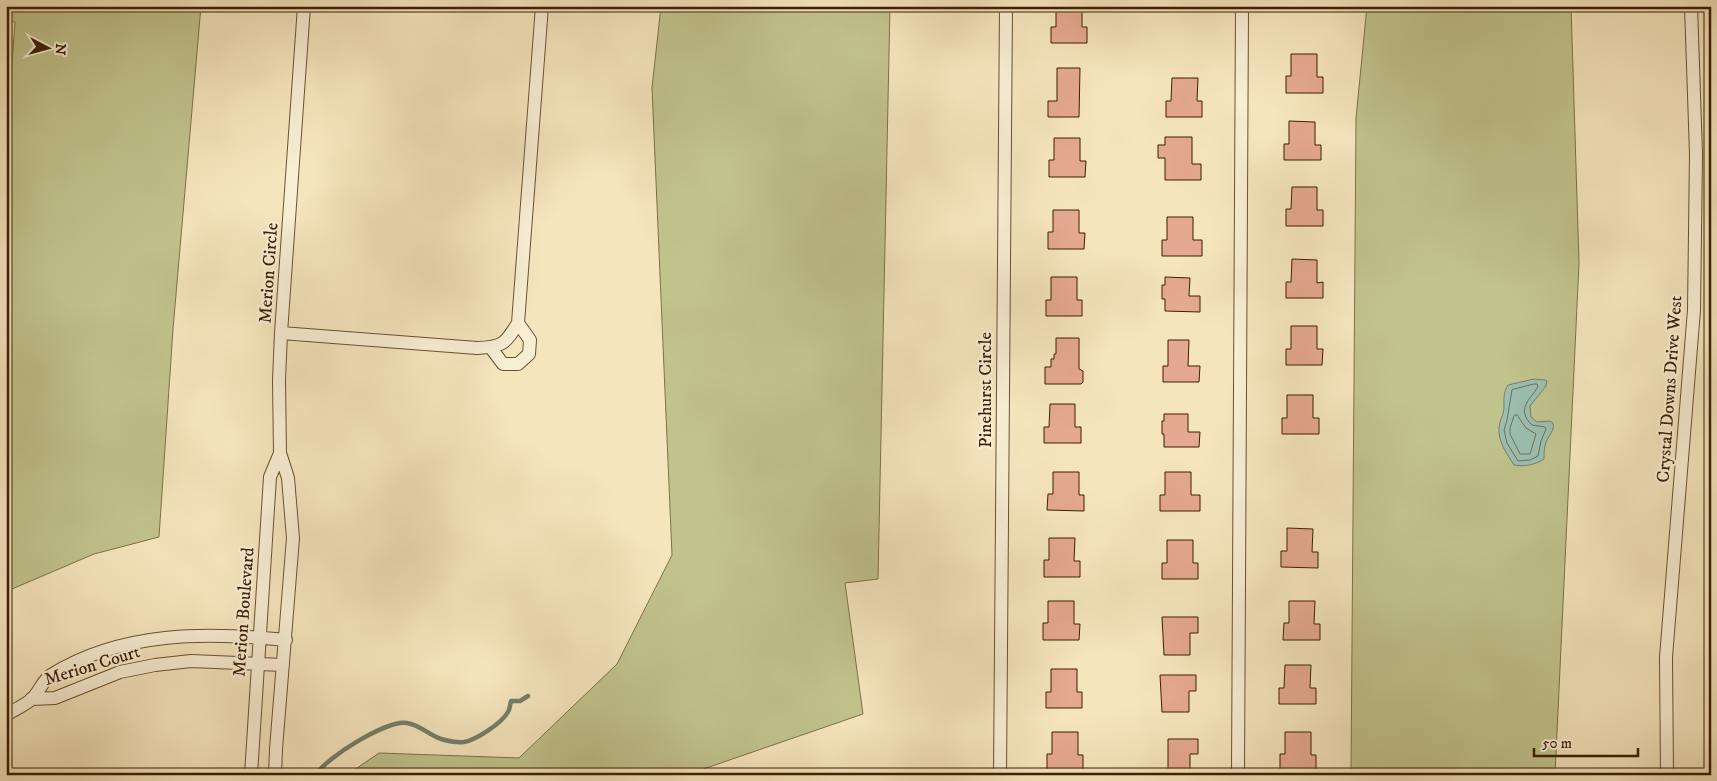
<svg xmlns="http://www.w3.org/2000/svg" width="1717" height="781" font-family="'IM FELL DW Pica',serif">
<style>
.green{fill:#c1c38d;stroke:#7e7149}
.water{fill:#9cbfaf;stroke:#757f6b}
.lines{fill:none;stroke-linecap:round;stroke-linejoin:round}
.shore{stroke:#6c6f5a;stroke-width:1}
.stream{stroke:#757f6b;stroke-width:4.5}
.building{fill:#e5a890;stroke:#3b1f05}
.street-casing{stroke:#6a5033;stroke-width:14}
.street{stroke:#f8eed4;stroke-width:12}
.labels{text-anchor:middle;stroke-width:4.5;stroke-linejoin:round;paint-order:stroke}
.street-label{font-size:18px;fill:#3b1f05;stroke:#f8eed4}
</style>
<rect width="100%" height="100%" fill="#f5e5bd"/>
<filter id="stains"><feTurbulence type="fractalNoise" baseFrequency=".004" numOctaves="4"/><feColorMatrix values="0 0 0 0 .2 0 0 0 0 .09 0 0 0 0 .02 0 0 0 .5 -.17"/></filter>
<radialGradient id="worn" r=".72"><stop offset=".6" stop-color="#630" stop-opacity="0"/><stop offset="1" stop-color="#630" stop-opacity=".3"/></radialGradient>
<path class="green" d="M6,6H201L173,329L159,537L94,554L12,589L6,593V150L15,22L6,21Z
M661,6H890L878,579L845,583L863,714L686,775H347L379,753L519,758L617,664L672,555L652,88Z
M1367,6H1571L1579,263L1555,775H1351L1356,118Z"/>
<path class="water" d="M1534,379L1545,380L1547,381L1546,386L1530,406L1531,417L1537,422L1550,421L1553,423C1555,430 1549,435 1546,442C1544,448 1544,453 1544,459C1534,465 1525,467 1514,465C1507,454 1498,442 1499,428C1499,422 1503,416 1504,409C1504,401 1503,392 1508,385Z"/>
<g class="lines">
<path class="shore" d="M1534,384H1537L1538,387C1529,400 1516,410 1532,425L1545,427L1546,429L1541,441L1538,456L1530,460L1518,461L1507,443L1504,430L1507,420L1512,390Z
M1517,415L1526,428L1536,434L1530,454H1520L1510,434V428L1514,416Z"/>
<path class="stream" d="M316,775C325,758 388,719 407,723C420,725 429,735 441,739C448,741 456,743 464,742C476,740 502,723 508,712C510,709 510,705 511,701H520L528,696"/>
</g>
<path class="building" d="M1056,6H1082V27H1087V43H1051V27H1056Z
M1291,54H1317V77H1323V93H1286V76H1291Z
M1057,68H1080L1079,117H1048V101H1057Z
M1172,78H1198L1197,101H1202V117H1166V101H1171Z
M1289,121L1315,122V145H1321V160H1284V144H1289Z
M1165,137H1192V164H1201V180H1165V158H1158V145H1165Z
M1054,138H1080V161H1086L1085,177H1049V160H1054Z
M1292,187H1317V210H1323V226H1286V209H1291Z
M1053,210H1079V233H1085L1084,249H1048V232H1053Z
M1167,217H1193V240H1202V256H1162V240H1167Z
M1292,259L1317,260V283L1323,282V298H1286V282H1291Z
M1051,277H1077V300H1082V316H1046V300H1051Z
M1165,277L1190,278L1189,296H1200V312L1165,311V299H1162V285H1165Z
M1291,326H1317V349H1323L1322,365H1286V349H1291Z
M1056,338H1079V369L1083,371V382L1081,384H1045V367H1051V359H1054V354H1056Z
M1168,340H1189L1188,366H1200L1199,382H1163V366H1168Z
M1287,395H1313V418H1319V434H1282V418H1287Z
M1050,404H1075V427H1081V443H1044V427H1049Z
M1164,414H1188V432H1200L1199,447H1164V434H1162V421H1164Z
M1053,472H1079V495H1084V511L1047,510L1048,494H1053Z
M1165,472H1191V495H1200V511H1160V495H1165Z
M1287,528L1313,529L1312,552H1318V568L1281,567V551H1287Z
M1049,538H1075L1074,561H1080V577H1044V560H1049Z
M1167,540H1193V563H1198V579H1162V563H1167Z
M1048,601H1074V624H1080L1079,640H1043V623H1048Z
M1289,601H1315L1314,624H1320V640H1283L1284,623H1289Z
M1162,617H1198V633H1190V655H1164Z
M1285,665H1311L1310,688H1316V704H1279V688H1284Z
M1051,669H1077V692H1082V708H1046V692H1051Z
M1160,675H1196V691H1189V712H1162Z
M1052,732H1078V755H1083V771H1047V754H1052Z
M1285,732H1311V755H1316V771L1280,770V754H1285Z
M1168,739H1198V754H1190V775H1168Z"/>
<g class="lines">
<defs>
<path id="street" d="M304,6L281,333L477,348C503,347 505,344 518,323L542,6
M491,348L503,364H518L529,354L530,340L518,323
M31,699L55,698L120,672L155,665L191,661L283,665
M6,715C14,710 25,705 32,699C39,692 43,680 51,675C122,631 206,632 286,640
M251,775L270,477L280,453
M275,775L276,749L293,538L288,478L280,453L279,380L281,333
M1000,775L1006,6
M1238,775L1242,6
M1667,775L1666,657L1694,310L1696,154L1691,6"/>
</defs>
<use href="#street" class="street-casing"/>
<use href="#street" class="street"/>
</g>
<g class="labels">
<g class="street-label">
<text transform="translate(268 273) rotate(-86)" y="6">Merion Circle</text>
<text transform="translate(1669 389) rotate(-86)" y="6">Crystal Downs Drive West</text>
<text transform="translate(985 390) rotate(-90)" y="6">Pinehurst Circle</text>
<text transform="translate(243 612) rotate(-86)" y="6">Merion Boulevard</text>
<text transform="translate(92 665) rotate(-17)" y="6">Merion Court</text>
</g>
</g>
<rect width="1717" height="781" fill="none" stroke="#f5e5bd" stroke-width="25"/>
<rect x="8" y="8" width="1702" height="766" fill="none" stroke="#3b1f05" stroke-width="2.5"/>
<rect x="12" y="12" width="1692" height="756" fill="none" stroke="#3b1f05"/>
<g transform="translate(48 48) rotate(96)" stroke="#f8eed4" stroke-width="4" paint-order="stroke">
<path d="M0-4L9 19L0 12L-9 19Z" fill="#3b1f05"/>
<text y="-8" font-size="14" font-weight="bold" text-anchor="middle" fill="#3b1f05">N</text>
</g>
<path d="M1534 748v8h104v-8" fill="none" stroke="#3b1f05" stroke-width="2.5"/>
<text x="1542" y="748" font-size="15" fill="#3b1f05" stroke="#f8eed4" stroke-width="4" paint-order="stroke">50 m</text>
<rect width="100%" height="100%" filter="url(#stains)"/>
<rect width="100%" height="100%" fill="url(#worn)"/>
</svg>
